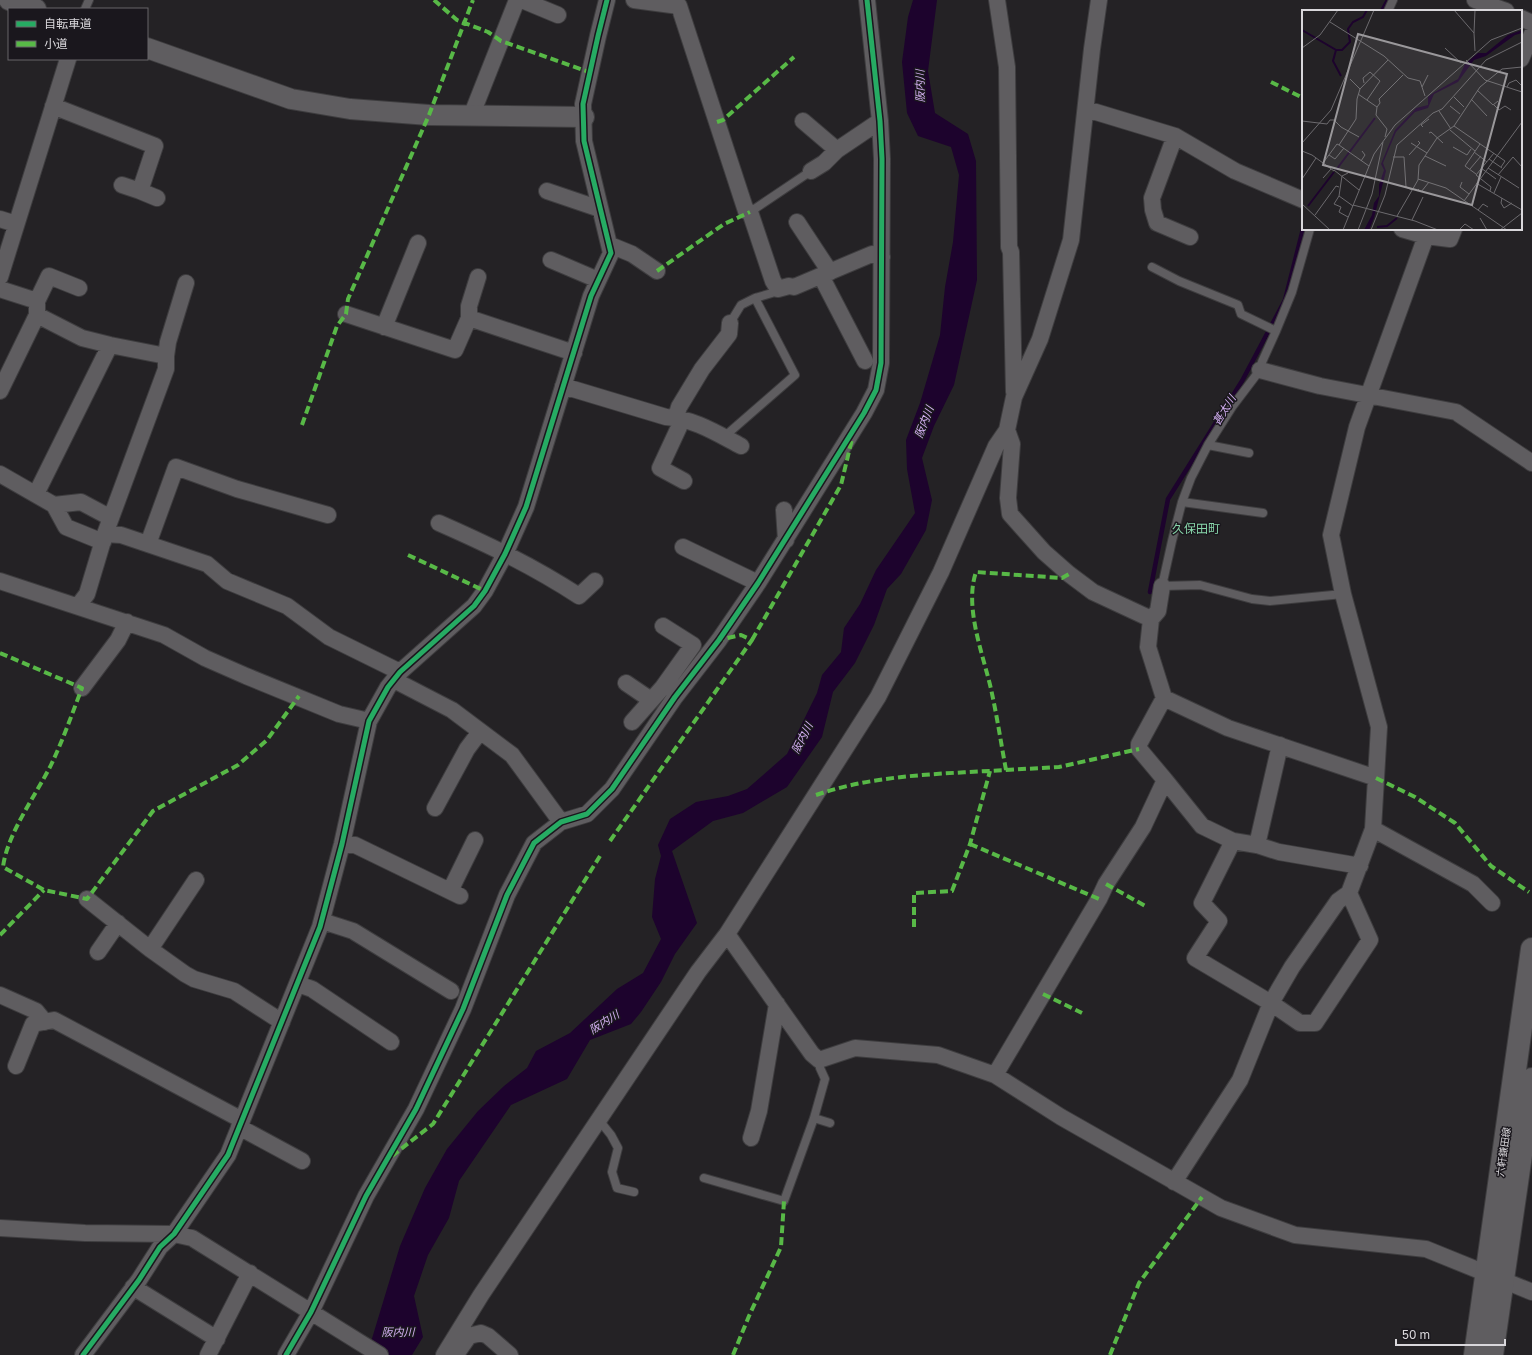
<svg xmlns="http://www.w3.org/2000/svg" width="1532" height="1355" font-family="'Golos Text','Noto Sans JP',sans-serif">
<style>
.water{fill:#1d032d}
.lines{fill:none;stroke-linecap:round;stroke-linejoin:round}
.stream{stroke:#1d032d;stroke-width:4.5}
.service-casing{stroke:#3e3d3f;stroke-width:10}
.minor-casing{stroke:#3e3d3f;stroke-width:18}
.tertiary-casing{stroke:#3e3d3f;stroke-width:22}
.secondary-casing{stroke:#3e3d3f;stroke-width:24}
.service{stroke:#5f5d60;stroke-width:8}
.minor{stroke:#5f5d60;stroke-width:16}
.tertiary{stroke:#5f5d60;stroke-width:20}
.secondary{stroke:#5f5d60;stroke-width:22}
.quiet{stroke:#58b947;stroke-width:4;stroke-dasharray:8 4;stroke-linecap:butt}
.cycleway-casing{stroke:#1a171d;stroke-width:8}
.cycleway{stroke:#26ab63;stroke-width:5}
.labels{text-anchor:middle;stroke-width:3;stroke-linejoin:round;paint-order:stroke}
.street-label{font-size:10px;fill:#d9d7db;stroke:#1a171d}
.water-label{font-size:11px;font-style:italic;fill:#d5b1f4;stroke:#1a171d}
.quarter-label{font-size:12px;fill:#88d6aa;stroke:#1a171d}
.inset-river{fill:none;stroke:#1d032d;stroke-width:2}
.inset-road{fill:none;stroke:#6c6a6e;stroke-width:1}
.view{fill:#9a989b;fill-opacity:0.15;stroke:#9a989b;stroke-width:2}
.inset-edge{fill:none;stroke:#d9d7db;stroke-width:2}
</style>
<rect width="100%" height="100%" fill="#242225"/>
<path class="water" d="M913,0H937L928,71L935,113L968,134L976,161L977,280L954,385L934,426L922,458L932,500L926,530L901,574L887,589L874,625L855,663L833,692L822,737L787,787L743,813L713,821L672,851L697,923L675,954L661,982L641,1012L631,1024L590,1040L567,1079L511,1105L459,1181L449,1218L428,1255L414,1296L423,1337L412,1355H367L400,1246L425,1188L447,1149L478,1111L504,1086L527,1068L536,1051L570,1033L617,989L643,973L661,939L652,917L655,879L661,856L658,845L670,819L696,802L728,796L747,789L787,754L817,693L822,675L841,652L844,628L860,604L876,570L915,513L907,469L906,440L920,403L940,335L945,287L953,242L959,175L951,147L918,136L907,113L902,62L908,17Z"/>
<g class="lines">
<path class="stream" d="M1382,11L1388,0
M1150,592L1168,499L1242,381L1285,300L1303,229"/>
<defs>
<path id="service" d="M85,9L89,0
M1388,11L1393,0
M750,212L811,171
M1152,267L1179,281L1238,305L1241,314L1276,331L1292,292L1310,229
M730,323L741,305L755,298
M725,436L795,375L755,298L772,293L778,289
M1208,445L1191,478L1182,502L1263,513
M1249,453L1208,445L1232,407L1260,370L1262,362L1276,331
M1182,502L1172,541L1162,586L1200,585L1252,599L1270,601L1343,594
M814,1118L830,1123
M599,1120L611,1135L618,1148L612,1172L617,1188L634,1192
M704,1178L784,1201L814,1118L825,1079L820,1068L819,1060"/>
<path id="minor" d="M522,0L558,15
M634,0L679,6L746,211L750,212L773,281L778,289L789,286L794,287L872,254L882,257
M997,0L1007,67L1009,247L1011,252L1014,392
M1475,0L1506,11
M1521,18L1532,23
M1521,59L1532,34
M53,106L155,146L140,191L157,198
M1086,109L1175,136L1235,171L1303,200
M472,114L517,0
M803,121L837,150
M1175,136L1152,198L1153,210L1157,223L1190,237
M811,171L824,163L837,150L880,121
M122,185L140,191
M547,191L600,209
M0,219L16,224
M797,222L830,272
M1402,229L1426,236L1450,239L1454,229
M610,245L632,254L657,271
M551,260L598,280
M821,276L865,361
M0,277L68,59
M0,289L37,301V315L0,391
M37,301L49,276L79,288
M346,314L455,350L469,318L574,353
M37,315L82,338L110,345L166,356V369L105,534L87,594L78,606
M469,318V306L478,277
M384,327L418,243
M166,356L168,342L186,283
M1260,370L1320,386L1456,412L1532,463
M563,386L666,417C693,418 718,434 741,446
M1007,430L1012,444L1008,498L1010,514L1044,552L1069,574L1093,592L1151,619L1148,647L1164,698L1228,728L1376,778
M0,474L54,505L81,502L111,518
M684,481L660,468L679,427L676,417L679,407L702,369L729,334L730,323
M36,494L110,345
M54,505L66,527L103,542
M784,510L786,540
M439,523C489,545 533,566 579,596L595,581
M105,534L121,535L207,564L227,581L287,606L329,637L400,672
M148,544L176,467L237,489L328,515
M683,547L758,583
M0,581L164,635L205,658L246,676L339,714L369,721
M1151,619L1158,611L1162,586
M394,680L452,710L512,755L561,822
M626,683L651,700
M82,688L118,640L127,622
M632,722L663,687L693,645L663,626
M1280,745L1257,845L1233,841L1202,903L1219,921L1195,958L1271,1003L1300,1023H1315L1370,940L1349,893
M1165,780L1202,826L1233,841
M435,808L467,749L479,733
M1373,829L1473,884L1492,903
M342,844L355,845L460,896
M1257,845L1279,852L1360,866
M450,891L475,840
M87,899L150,949L185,974L194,979L234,991L282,1022
M322,921L353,931L451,991
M727,934L812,1054L819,1060L855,1048L938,1055L995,1075L1061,1117L1221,1208L1295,1235L1426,1249L1532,1292
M150,949L196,880
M98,952L118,923
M298,984L312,989L391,1042
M0,995L36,1011L45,1022
M16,1066L33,1024L54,1020L242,1120
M995,1075L1099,899L1106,884L1143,827L1165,780L1139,749V744L1164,698
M239,1127L302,1161
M751,1138L759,1111L777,1004
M1174,1182L1240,1080L1271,1003L1292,967L1338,901L1349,893L1373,829L1379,727L1343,594L1331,535L1357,427L1426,236
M0,1228L85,1233L174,1234L192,1238L380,1355
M133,1287L217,1339
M457,1353L469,1336L481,1333L488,1336L510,1355
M83,1355L139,1280L160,1247L174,1234L228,1155L320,927L342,844L369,721L388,687L400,672L474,606L485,591L505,554L526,507L591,296L611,253L584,141L583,104L598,36L607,0
M208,1355L250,1273
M286,1355L311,1312L366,1196L416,1109L463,1009L507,895L534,843L561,822L587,814L612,789L675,697L719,640L758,583L864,413L876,390L881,363L882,159L880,121L867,0
M444,1355L481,1295L698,972L727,934L878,697L941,572L996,446L1007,430L1014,397L1040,339L1071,240L1092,49L1099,0"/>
<path id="tertiary" d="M9,0L36,9
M147,48L291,99L350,109L429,115L584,117"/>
<path id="secondary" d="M1475,1355L1532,949
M1492,1355L1532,1079"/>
</defs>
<use href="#service" class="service-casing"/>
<use href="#minor" class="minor-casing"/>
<use href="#tertiary" class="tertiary-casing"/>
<use href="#secondary" class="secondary-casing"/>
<use href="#service" class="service"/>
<use href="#minor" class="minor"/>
<use href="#tertiary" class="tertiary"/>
<use href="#secondary" class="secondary"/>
<path class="quiet" d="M434,0L457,20L488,32L501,41L589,72
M1271,82L1303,98
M717,122L723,120L794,57
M657,271L724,224L750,212
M302,425L337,326L346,314L348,299L429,115L473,0
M408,555L485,591
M752,640L841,485L852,439
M0,653L82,688C72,714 63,740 51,765C36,795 7,834 3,867L44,890L87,899L153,811L238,765L267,740L299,696
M1006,770L1059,767L1139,749
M1376,778L1415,797L1455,823L1491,866L1529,892
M816,795C877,774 942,774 1006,770C1001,743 997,716 991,689C983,654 964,607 976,572L1062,578L1069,574
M610,841L752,640L741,635L719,640
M970,844L1099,899
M1106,884L1147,907
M914,927V893L952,891L970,844L990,771
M0,935L44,890
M1043,994L1082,1013
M392,1156L433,1124L600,856
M733,1355L749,1316L781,1247L784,1201
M1110,1355L1139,1283L1202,1197"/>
<defs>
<path id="cycleway" d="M83,1355L139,1280L160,1247L174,1234L228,1155L320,927L342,844L369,721L388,687L400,672L474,606L485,591L505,554L526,507L591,296L611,253L584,141L583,104L598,36L607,0
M286,1355L311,1312L366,1196L416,1109L463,1009L507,895L534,843L561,822L587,814L612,789L675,697L719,640L758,583L864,413L876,390L881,363L882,159L880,121L867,0"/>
</defs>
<use href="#cycleway" class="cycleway-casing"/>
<use href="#cycleway" class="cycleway"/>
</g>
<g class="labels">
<g class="street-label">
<text transform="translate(1503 1152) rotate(-82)" y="4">六軒鎌田線</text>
</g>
<g class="water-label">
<text transform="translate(920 86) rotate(-91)" y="4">阪内川</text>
<text transform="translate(1224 410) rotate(-58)" y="4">甚太川</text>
<text transform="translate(924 422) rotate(-69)" y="4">阪内川</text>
<text transform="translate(802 738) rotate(-63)" y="4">阪内川</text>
<text transform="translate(604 1022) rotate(-32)" y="4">阪内川</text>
<text x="398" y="1336">阪内川</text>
</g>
<g class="quarter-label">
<text x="1196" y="533">久保田町</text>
</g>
</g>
<g transform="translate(1302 10)">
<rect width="220" height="220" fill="#242225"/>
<path d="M220,20V23L213,25L184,46L172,50L156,72L132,84L126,98L113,102L94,122L81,153L84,161L72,208L67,220H62L70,205L72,193L77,186V175L82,160L79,154L93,120L114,98L126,95V87L131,83L156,69L163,54L176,43H184L206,25Z" fill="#1d032d"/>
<path class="inset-river" d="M0,20L34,40L31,51L39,66M34,40H40L48,32L46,19L51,12L61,7L65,0M34,160L73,108M6,196L32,162M75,217L85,216L95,208"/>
<path class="inset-road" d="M152,0L172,23L173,41M28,12L82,46L106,68L118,71L123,86M172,23L173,0M0,38L18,25L36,0M143,38L159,53M164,50L183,70L220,82M48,69L58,79M62,73L61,68L68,62L78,71L65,90M120,77L126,65M205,77L207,73L214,70L219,75M175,80L191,95L196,91M56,84L75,97M152,87L162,97M169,89L185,106M192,95L197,100L203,96L209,100M148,96L158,104M137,101L149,119M0,111L25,114L28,110H32L39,117L57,127M152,116L203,151L199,157M121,117L119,115L127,109M148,120L173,141M127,123L129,122L141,133M83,127L85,119L74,105L75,97L78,93L77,89L101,65M0,133L29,100L72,0M109,133L125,143M37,135L67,156M151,137L165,145L169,139M0,141L10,145L32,161M172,142L185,152M27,145L33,149L42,138M107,145L118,133L116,131M123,146L144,156M91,147H102L104,177L110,180M187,149L200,158M59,151L63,145L60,141M21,153L35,134L37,135L54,109L55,89L58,79L86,50M179,158L194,169M186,158L217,178M168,159L179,146M32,160L57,180M46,163L40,166L37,186L32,194L39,197L37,202L46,207M174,164L163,156L178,134M196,165L211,147L220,157M21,168L29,159M0,169L14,148M116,169L144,178L205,220M160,172L158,177L167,184M174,173L220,200M116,179L119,182L127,172M188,181L189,177L174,165L192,143M192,183L199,167M37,186L51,196M200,188L199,193L202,198L210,193M162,191L220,112M0,194L28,220M51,195L113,211L136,220M176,200L181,194L186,197M13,205L34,176L37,177M95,206L116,170L117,155L135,128L152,116L178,77L200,59L220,57M178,208L185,220M110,210L121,187M41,220L72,144L93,115L189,30L220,18M56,220L70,184L81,132M69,220L83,185L95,135L131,103L140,99L184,50L220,32M157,220L163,214L172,220M198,220L220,203"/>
<path class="view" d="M56,24L205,64L170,195L21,155Z"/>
<rect width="220" height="220" class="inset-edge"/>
</g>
<rect x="8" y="8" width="140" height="52" fill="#1a171d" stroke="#666469"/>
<rect x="16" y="21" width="20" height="6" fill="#26ab63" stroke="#666469"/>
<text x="44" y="28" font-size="12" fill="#d9d7db">自転車道</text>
<rect x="16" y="41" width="20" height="6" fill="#58b947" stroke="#666469"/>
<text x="44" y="48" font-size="12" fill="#d9d7db">小道</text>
<path d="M1396 1339v6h109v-6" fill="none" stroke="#d9d7db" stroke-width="2"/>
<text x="1402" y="1339" font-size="12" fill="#d9d7db" stroke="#1a171d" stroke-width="3" paint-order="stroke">50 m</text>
</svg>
